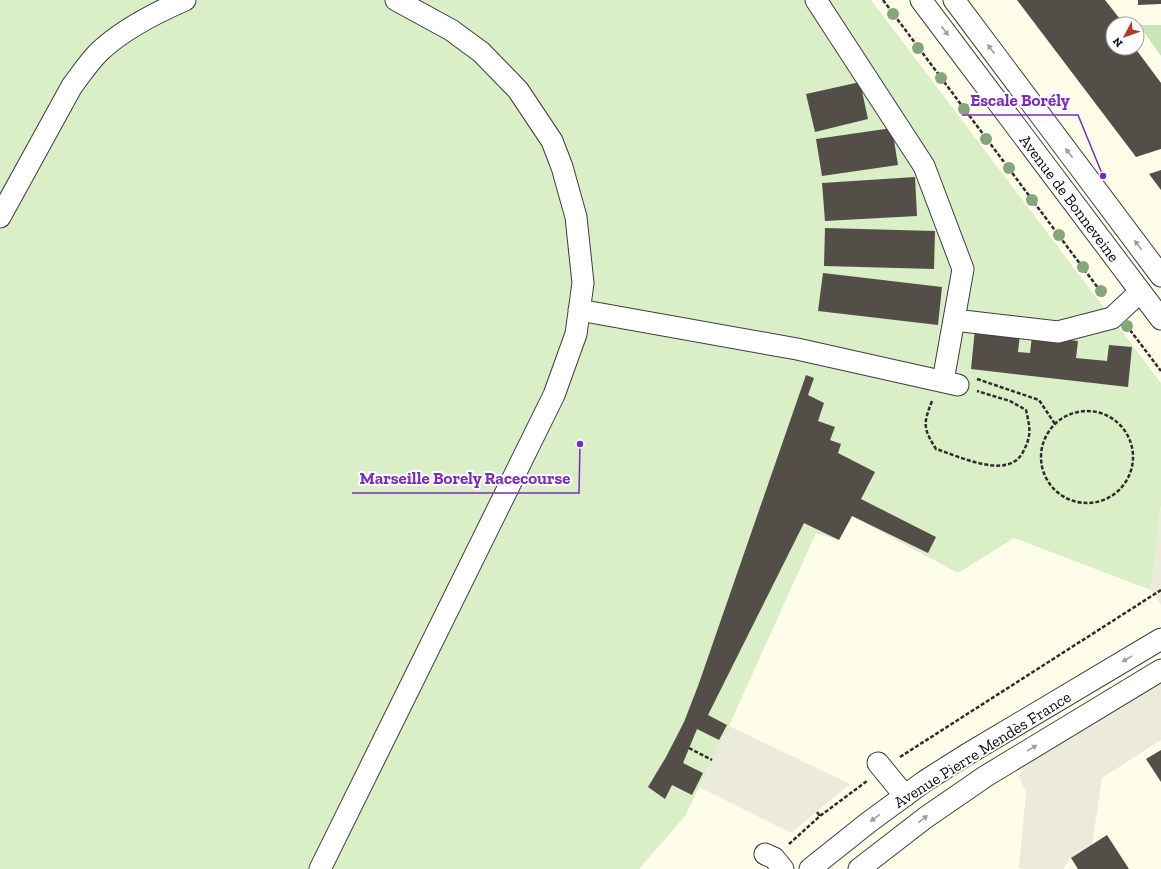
<svg xmlns="http://www.w3.org/2000/svg" width="1161" height="869" font-family="'Zilla Slab',serif">
<style>
.garden{fill:#c7e6b6}
.pitch{fill:#daeec7}
.plaza{fill:#ecebdb}
.building{fill:#534e48}
.lines{fill:none;stroke-linecap:round;stroke-linejoin:round}
.minor-casing{stroke:#3e3e3e;stroke-width:23}
.path{stroke:#2d2d2d;stroke-width:2.5;stroke-dasharray:4 2;stroke-linecap:butt}
.minor{stroke:#fff;stroke-width:21}
.tree{fill:#85a67a}
.oneway{fill:#9d9d9d}
.labels{text-anchor:middle;stroke-width:4;stroke-linejoin:round;paint-order:stroke}
.street-label{font-size:16px;fill:#0b0b0b;stroke:#fff}
.leader{fill:none;stroke:#7b2cbf;stroke-width:1.5}
.callout-dot{fill:#7b2cbf;stroke:#fff;stroke-width:1.5}
.callout-label{font-size:17px;text-anchor:middle;font-weight:bold;fill:#7b2cbf;stroke:#fff;stroke-width:4;stroke-linejoin:round;paint-order:stroke}
</style>
<rect width="100%" height="100%" fill="#fefdea"/>
<path class="garden" d="M1139,25H1161V56Z"/>
<path class="pitch" d="M0,0H871L1161,383V505L1151,590L1014,538L958,573L852,516L839,540L816,533L729,726L685,816L639,869H0Z"/>
<path class="plaza" d="M1161,505V605L1151,590Z
M1161,682V740L1102,778L1092,845L1071,858L1063,869H1024L1019,868L1026,792L1019,777L1023,766Z
M729,726L850,784L791,833L699,787Z"/>
<path class="building" d="M1017,0H1105L1124,24H1113V48H1135L1161,83V149L1136,157Z
M1138,0H1161V4L1138,5Z
M860,82L868,119L815,132L806,94Z
M892,128L898,165L822,176L816,139Z
M1161,170V190L1149,174Z
M915,177L917,216L825,221L822,183Z
M825,228L935,231L934,269L824,266Z
M823,273L942,287L938,325L818,311Z
M975,329L1020,334L1018,352L1030,353L1032,336L1078,341L1076,358L1107,361L1109,345L1132,347L1128,387L971,369Z
M806,375L814,378L808,395L824,403L818,421L835,427L830,440L841,444L838,453L875,472L861,499L936,537L928,553L852,516L839,540L804,523L708,715L727,725L719,740L697,729L683,763L703,773L692,795L672,785L665,799L648,787L666,757L684,722L698,686Z
M1161,750V782L1146,759Z
M1107,835L1129,869H1078L1071,858Z"/>
<g class="lines">
<defs>
<path id="minor" d="M816,0L924,166L963,269L943,381
M921,0L1161,319
M954,0L1161,276
M0,217L72,86C81,74 89,62 99,52C123,29 155,13 185,0
M579,310L797,349L958,385
M954,320L1058,332L1112,318L1140,292
M878,763L905,796
M765,854L774,858L783,869
M320,869L554,395L576,334L583,283L576,217L562,167L552,141L518,90L481,52L451,30L396,0
M810,869L869,822L925,781L966,755L1161,639
M859,869L925,818L986,776L1161,670"/>
</defs>
<use href="#minor" class="minor-casing"/>
<path class="path" d="M883,0L1104,296
M1130,330L1161,371
M977,379L1039,400L1055,424
M932,401C923,424 923,428 936,449C959,456 1008,481 1023,452C1032,435 1030,428 1026,410L1010,401L977,391
M1041 457a46 46 0 1 1 92 0a46 46 0 1 1-92 0Z
M689,748L712,760
M900,757L1161,590
M817,812L820,816
M789,844L820,816L867,781"/>
<use href="#minor" class="minor"/>
</g>
<g class="tree">
<circle cx="893" cy="14" r="6"/>
<circle cx="918" cy="48" r="6"/>
<circle cx="941" cy="78" r="6"/>
<circle cx="964" cy="109" r="6"/>
<circle cx="986" cy="139" r="6"/>
<circle cx="1009" cy="168" r="6"/>
<circle cx="1032" cy="200" r="6"/>
<circle cx="1059" cy="235" r="6"/>
<circle cx="1083" cy="267" r="6"/>
<circle cx="1101" cy="291" r="6"/>
<circle cx="1127" cy="326" r="6"/>
</g>
<defs><path id="oneway-solid" d="M-6-.8H1V-3.2L6.5 0L1 3.2V.8H-6Z"/></defs>
<g class="oneway">
<use href="#oneway-solid" transform="translate(945 31) rotate(53)"/>
<use href="#oneway-solid" transform="translate(991 49) rotate(-127)"/>
<use href="#oneway-solid" transform="translate(1069 153) rotate(-127)"/>
<use href="#oneway-solid" transform="translate(1138 245) rotate(-127)"/>
<use href="#oneway-solid" transform="translate(1127 659) rotate(149)"/>
<use href="#oneway-solid" transform="translate(1032 748) rotate(-31)"/>
<use href="#oneway-solid" transform="translate(875 818) rotate(143)"/>
<use href="#oneway-solid" transform="translate(923 819) rotate(-38)"/>
</g>
<g class="labels">
<g class="street-label">
<text transform="translate(1070 198) rotate(53)" y="6">Avenue de Bonneveine</text>
<text transform="translate(982 749) rotate(-32)" y="6">Avenue Pierre Mendès France</text>
</g>
</g>
<path class="leader" d="M1103 176L1078 115H962M580 444L579 493H352"/>
<g class="callout-dot">
<circle cx="1103" cy="176" r="4"/>
<circle cx="580" cy="444" r="4"/>
</g>
<g class="callout-label">
<text x="1020" y="106">Escale Borély</text>
<text x="465" y="484">Marseille Borely Racecourse</text>
</g>
<g transform="translate(1125 36) rotate(229)"><circle r="19" fill="#ffffff" stroke="#9d9d9d"/>
<path d="M0-3L7 15L0 10L-7 15Z" fill="#b33b2b"/>
<text y="-6" font-size="11" font-weight="bold" text-anchor="middle" fill="#0b0b0b">N</text>
</g>
</svg>
